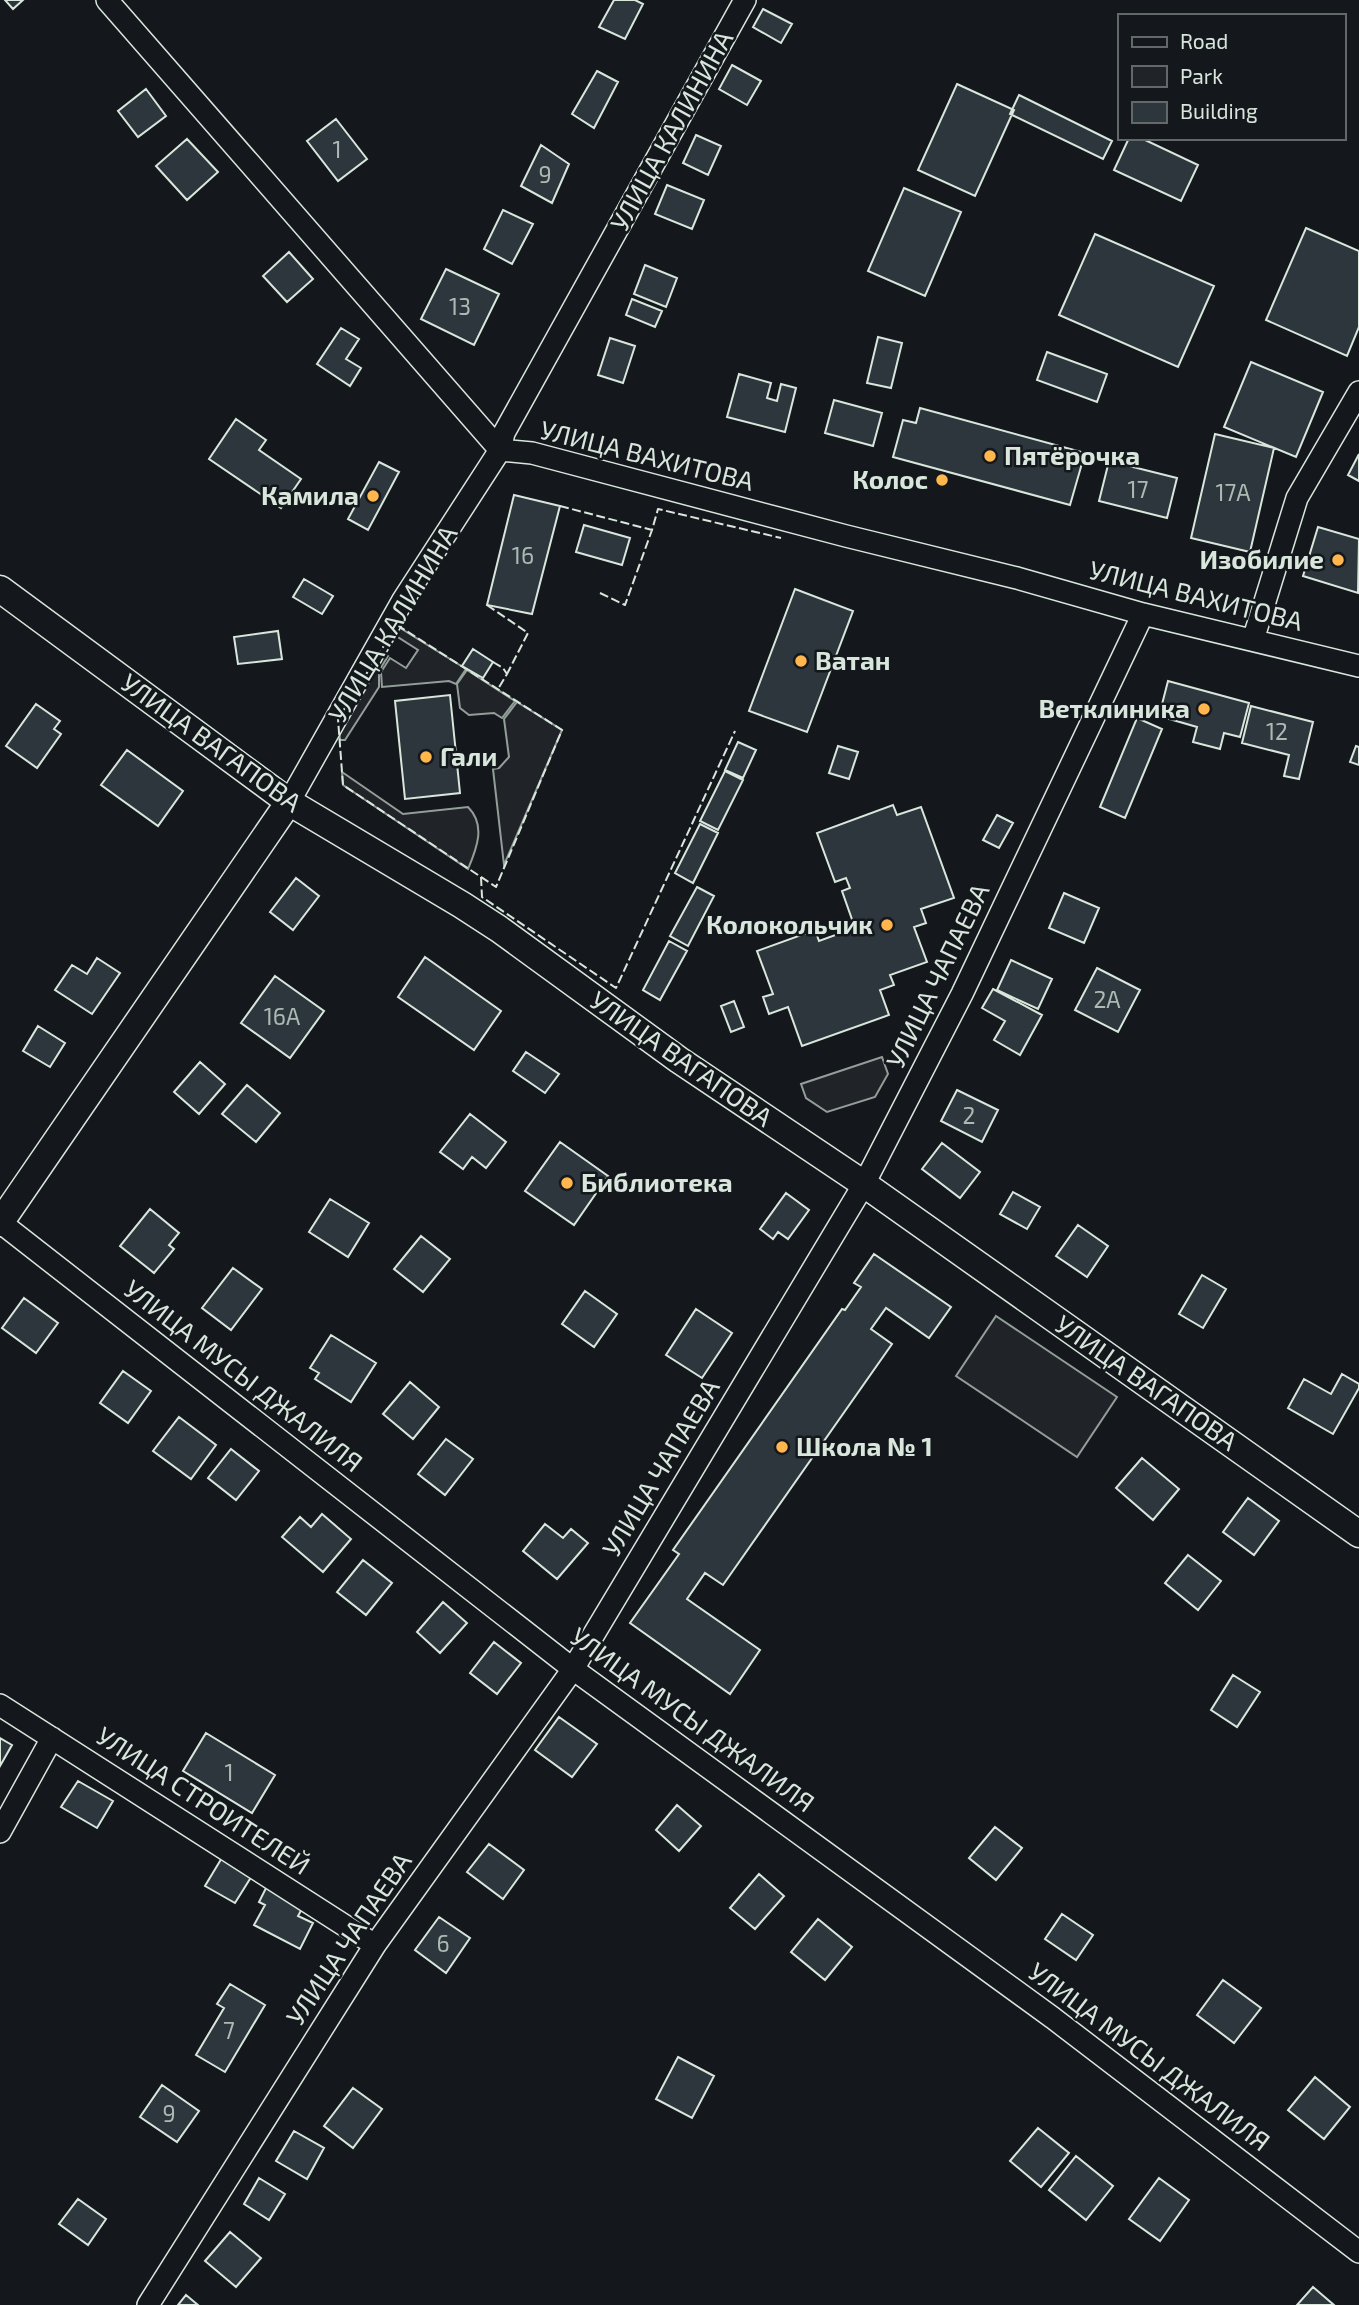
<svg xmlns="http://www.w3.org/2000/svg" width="1359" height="2305" font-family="'Exo 2',sans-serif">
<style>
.green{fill:#202428;stroke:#939e99;stroke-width:2}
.building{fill:#2c363c;stroke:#d8e6dc;stroke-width:2}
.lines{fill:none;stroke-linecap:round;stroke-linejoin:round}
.minor-casing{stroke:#d8e6dc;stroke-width:24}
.tertiary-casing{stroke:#d8e6dc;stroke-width:29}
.minor{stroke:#14181c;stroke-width:21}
.tertiary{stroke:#14181c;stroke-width:26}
.fence{stroke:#d8e6dc;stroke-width:2;stroke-dasharray:9 3.5;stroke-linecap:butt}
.poi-dot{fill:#ffb74d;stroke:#14181c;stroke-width:2.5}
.labels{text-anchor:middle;stroke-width:5;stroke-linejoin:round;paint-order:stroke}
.number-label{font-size:23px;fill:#adbab4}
.street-label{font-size:26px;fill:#d8e6dc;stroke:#14181c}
.poi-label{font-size:26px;font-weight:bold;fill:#d8e6dc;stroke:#14181c;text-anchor:start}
</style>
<rect width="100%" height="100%" fill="#14181c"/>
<path class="green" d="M397,626L466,669L456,684L449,681L382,687L381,672L390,658L406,668L418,650L396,636L385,654L388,656L379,671V687L345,740H340L338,719Z
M467,670L515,701L502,718L494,713L469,715L460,708L457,684Z
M517,702L562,730L504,865L493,769L499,768L509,757L504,719Z
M342,772L403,814L468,807C486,825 477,848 468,869L343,785Z
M882,1057L888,1074L875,1097L827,1112L806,1098L801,1084Z
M996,1316L1117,1397L1077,1457L956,1376Z"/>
<path class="building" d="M5,0H23L13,9Z
M614,0H635L643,4L625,39L599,27Z
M763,9L792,24L781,43L753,27Z
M732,65L761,81L747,105L719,89Z
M597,71L618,82L594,128L572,114Z
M957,84L1014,110L975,196L918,170Z
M146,89L166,116L138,137L118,111Z
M1019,95L1112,141L1103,159L1010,114Z
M336,119L367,159L338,181L307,141Z
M696,135L721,146L708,175L683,163Z
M1129,138H1141L1198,165L1181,201L1114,170Z
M187,139L218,172L187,200L156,166Z
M541,145L569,164L552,203L521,186Z
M667,185L704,200L692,229L655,214Z
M904,188L961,212L925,296L868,271Z
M503,210L533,224L512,264L484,249Z
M1306,228L1359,251V327L1347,356L1266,320Z
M1095,234L1214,286L1178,367L1059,315Z
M289,252L313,279L287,302L263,276Z
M645,265L677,278L666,307L634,294Z
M446,269L499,294L474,345L421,319Z
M632,299L662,311L655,327L626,315Z
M341,328L359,339L346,359L361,368L350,386L317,364Z
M878,337L902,343L891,388L867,383Z
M610,338L635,346L623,383L598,375Z
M1047,352L1107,374L1097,402L1037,380Z
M1251,362L1323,392L1296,457L1224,427Z
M739,374L771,383L767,398L777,401L781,384L796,388L785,432L727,417Z
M834,400L882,413L873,446L825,433Z
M920,408L1085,453L1070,505L893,457L903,420L916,423Z
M236,419L266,440L259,450L301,479L281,508L209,459Z
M1215,434L1274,448L1250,552L1191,538Z
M1359,454V481L1348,475Z
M1109,461L1177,478L1167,518L1099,501Z
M379,462L399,472L368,530L348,519Z
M514,495L560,506L532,614L487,605Z
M584,525L630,538L622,565L576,552Z
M1318,527L1359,539L1358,593L1303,576Z
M304,579L333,596L322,614L293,597Z
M795,589L853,611L807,732L749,711Z
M278,631L282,659L238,664L234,637Z
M473,649L493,662L483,678L462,666Z
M1168,681L1249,703L1240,737L1224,733L1220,749L1193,742L1197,727L1159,716Z
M450,695L460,793L405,799L395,701Z
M36,704L60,721L54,729L61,734L37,768L6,746Z
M1251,706L1313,722L1299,779L1284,776L1289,755L1242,743Z
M1137,718L1162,729L1125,818L1100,807Z
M738,742L756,750L743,778L725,770Z
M838,746L858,752L849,779L829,773Z
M1356,746L1359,747V765L1350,762Z
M127,750L183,791L158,826L101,785Z
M725,771L743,780L718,830L700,821Z
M893,805L897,815L921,807L954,898L921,909L926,923L914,927L927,962L890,975L894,985L880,990L889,1015L802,1046L788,1007L769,1014L763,997L773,994L757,951L815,930L819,941L855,928L842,891L850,888L846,878L835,882L817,833Z
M997,815L1013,823L999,848L983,840Z
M700,824L718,833L693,883L675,873Z
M296,878L319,896L293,930L270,912Z
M697,887L714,896L688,946L670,936Z
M1064,893L1099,908L1084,943L1049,928Z
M669,941L687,951L660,1000L643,990Z
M425,957L501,1011L474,1050L398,997Z
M97,958L120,973L92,1014L55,990L72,965L87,974Z
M1011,960L1052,979L1038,1009L997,990Z
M1097,968L1140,990L1118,1032L1075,1010Z
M275,976L324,1011L290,1058L241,1023Z
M993,989L1042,1015L1020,1055L994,1040L1005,1021L982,1008Z
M734,1001L744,1027L731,1032L721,1006Z
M38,1026L65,1043L50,1067L23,1051Z
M526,1052L559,1074L545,1093L513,1071Z
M200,1062L225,1084L199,1114L174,1092Z
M247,1085L280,1113L256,1142L222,1114Z
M957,1090L998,1110L982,1142L941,1121Z
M470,1114L506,1142L486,1168L472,1157L463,1169L440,1152Z
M560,1142L608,1176L574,1225L525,1191Z
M942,1143L980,1172L960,1198L922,1169Z
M1013,1192L1040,1207L1027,1229L1000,1214Z
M786,1193L809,1210L788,1239L778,1232L773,1239L760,1229Z
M330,1199L369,1223L348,1257L309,1232Z
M150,1209L179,1233L169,1245L174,1249L154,1273L120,1246Z
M1078,1225L1108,1246L1087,1277L1056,1256Z
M421,1236L450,1259L423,1292L394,1269Z
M874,1254L951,1307L929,1338L886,1308L871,1329L892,1344L723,1585L705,1573L687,1599L760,1650L730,1694L630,1623L679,1554L673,1550L842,1309L845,1310L861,1287L854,1283Z
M233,1268L262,1289L231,1330L202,1308Z
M1202,1275L1226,1289L1203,1328L1179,1314Z
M585,1291L617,1314L594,1347L562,1324Z
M24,1298L58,1323L36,1353L2,1328Z
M696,1309L732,1333L702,1378L666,1355Z
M331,1335L376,1363L351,1402L315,1379L319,1373L310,1368Z
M123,1371L151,1391L128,1423L100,1403Z
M1342,1374L1359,1384V1388L1333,1434L1288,1408L1304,1379L1331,1394Z
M410,1382L439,1407L413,1439L383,1414Z
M179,1417L216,1445L191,1479L153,1451Z
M446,1439L473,1459L445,1495L418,1474Z
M231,1449L259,1471L236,1500L208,1478Z
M1142,1458L1179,1489L1153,1520L1116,1488Z
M1248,1498L1279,1521L1254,1555L1223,1532Z
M322,1514L351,1539L323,1572L282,1537L300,1517L311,1527Z
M545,1524L563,1538L571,1529L588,1543L557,1579L523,1551Z
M1188,1555L1221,1581L1198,1610L1165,1583Z
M363,1560L392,1583L366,1615L337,1592Z
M443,1602L467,1623L440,1653L417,1632Z
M494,1642L521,1663L497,1694L470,1673Z
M1233,1675L1260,1692L1237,1727L1211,1710Z
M559,1717L597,1744L572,1777L535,1750Z
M206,1733L275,1775L252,1813L183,1771Z
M0,1738L12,1745L0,1766Z
M78,1781L113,1801L97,1828L61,1807Z
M677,1805L701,1826L679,1851L656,1830Z
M995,1827L1022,1848L996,1880L969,1858Z
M489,1844L524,1870L503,1899L467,1872Z
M223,1856L253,1874L235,1903L205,1886Z
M759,1874L784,1896L755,1929L730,1908Z
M267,1886L304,1905L298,1916L313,1923L300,1949L254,1925L265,1905L259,1902Z
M1062,1914L1093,1935L1076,1960L1045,1939Z
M439,1917L470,1938L446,1973L415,1950Z
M818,1919L852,1947L825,1980L791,1952Z
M1223,1980L1261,2008L1234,2043L1197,2015Z
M230,1984L265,2005L225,2072L196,2055L224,2008L217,2004Z
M678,2057L714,2076L692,2118L656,2099Z
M1315,2077L1350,2107L1324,2139L1288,2110Z
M162,2085L199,2111L177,2142L140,2117Z
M353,2088L382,2109L353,2148L324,2126Z
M1038,2128L1069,2153L1041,2187L1010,2161Z
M294,2131L324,2148L307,2179L276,2161Z
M1076,2156L1113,2186L1086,2220L1049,2190Z
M259,2178L285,2194L269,2220L244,2204Z
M1159,2178L1189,2200L1160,2241L1129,2219Z
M78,2199L106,2219L88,2245L59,2224Z
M230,2232L261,2258L236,2287L205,2261Z
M1313,2287L1334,2305H1297Z
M186,2295L198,2305H178Z"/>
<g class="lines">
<defs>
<path id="minor" d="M107,0L500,450L532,453L846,536L1017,578L1143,614L1359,666
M1253,640L1297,498L1359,392
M289,802L403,600L500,450L504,433L745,0
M0,1222L573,1669L1053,2018L1359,2252
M0,1705L375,1945
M0,1832L52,1738
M148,2305L375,1945L573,1669L864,1184L962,994L1143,614"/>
<path id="tertiary" d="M0,589L289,802L462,905L499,929L679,1060L864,1184L1359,1534
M0,1223L289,802"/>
</defs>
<use href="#minor" class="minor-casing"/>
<use href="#tertiary" class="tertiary-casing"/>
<use href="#minor" class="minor"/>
<use href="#tertiary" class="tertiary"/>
<path class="fence" d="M560,506L652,530
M600,593L625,605L652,530L658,509L781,538
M487,605L528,633L507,674
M397,625L562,730L496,887L343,785L338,719Z
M493,662L503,668L507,674L498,689
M481,877L482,897L616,988L735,731"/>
</g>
<g class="poi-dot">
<circle cx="990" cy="456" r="7"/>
<circle cx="942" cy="480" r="7"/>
<circle cx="373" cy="496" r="7"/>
<circle cx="1338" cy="560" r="7"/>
<circle cx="801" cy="661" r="7"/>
<circle cx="1204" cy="709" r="7"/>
<circle cx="426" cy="757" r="7"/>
<circle cx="887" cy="925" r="7"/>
<circle cx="567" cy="1183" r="7"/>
<circle cx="782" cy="1447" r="7"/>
</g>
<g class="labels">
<g class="number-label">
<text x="337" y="158">1</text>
<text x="545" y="183">9</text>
<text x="460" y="315">13</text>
<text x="1138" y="498">17</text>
<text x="1233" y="501">17А</text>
<text x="523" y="564">16</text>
<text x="1277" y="740">12</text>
<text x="1107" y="1008">2А</text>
<text x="282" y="1025">16А</text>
<text x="969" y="1124">2</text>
<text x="229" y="1781">1</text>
<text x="443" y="1952">6</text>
<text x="229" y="2039">7</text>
<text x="169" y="2122">9</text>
</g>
<g class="street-label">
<text transform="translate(672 131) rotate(-61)" y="9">УЛИЦА КАЛИНИНА</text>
<text transform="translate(647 456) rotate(14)" y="9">УЛИЦА ВАХИТОВА</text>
<text transform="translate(1196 596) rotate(14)" y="9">УЛИЦА ВАХИТОВА</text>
<text transform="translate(393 624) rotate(-59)" y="9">УЛИЦА КАЛИНИНА</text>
<text transform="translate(211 743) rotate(36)" y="9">УЛИЦА ВАГАПОВА</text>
<text transform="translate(938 976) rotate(-64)" y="9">УЛИЦА ЧАПАЕВА</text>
<text transform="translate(681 1059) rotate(35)" y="9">УЛИЦА ВАГАПОВА</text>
<text transform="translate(243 1376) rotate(38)" y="9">УЛИЦА МУСЫ ДЖАЛИЛЯ</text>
<text transform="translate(1146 1383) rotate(35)" y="9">УЛИЦА ВАГАПОВА</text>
<text transform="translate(661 1468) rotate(-59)" y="9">УЛИЦА ЧАПАЕВА</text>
<text transform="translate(692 1720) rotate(36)" y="9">УЛИЦА МУСЫ ДЖАЛИЛЯ</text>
<text transform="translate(203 1801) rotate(33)" y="9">УЛИЦА СТРОИТЕЛЕЙ</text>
<text transform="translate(349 1939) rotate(-56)" y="9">УЛИЦА ЧАПАЕВА</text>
<text transform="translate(1149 2057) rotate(37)" y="9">УЛИЦА МУСЫ ДЖАЛИЛЯ</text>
</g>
<g class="poi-label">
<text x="1004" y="465">Пятёрочка</text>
<text x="928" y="489" text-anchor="end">Колос</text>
<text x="359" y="505" text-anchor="end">Камила</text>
<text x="1324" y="569" text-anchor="end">Изобилие</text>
<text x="815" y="670">Ватан</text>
<text x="1190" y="718" text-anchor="end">Ветклиника</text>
<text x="440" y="766">Гали</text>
<text x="873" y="934" text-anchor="end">Колокольчик</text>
<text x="581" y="1192">Библиотека</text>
<text x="796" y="1456">Школа № 1</text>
</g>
</g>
<rect x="1118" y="14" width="228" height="126" fill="#14181c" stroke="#626a69" stroke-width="2"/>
<rect x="1132" y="37" width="35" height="10" fill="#14181c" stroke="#626a69" stroke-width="2"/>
<text x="1180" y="49" font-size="21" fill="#d8e6dc">Road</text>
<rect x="1132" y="66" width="35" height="21" fill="#202428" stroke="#626a69" stroke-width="2"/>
<text x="1180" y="84" font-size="21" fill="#d8e6dc">Park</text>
<rect x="1132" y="102" width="35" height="21" fill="#2c363c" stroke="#626a69" stroke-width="2"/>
<text x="1180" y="119" font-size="21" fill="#d8e6dc">Building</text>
</svg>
